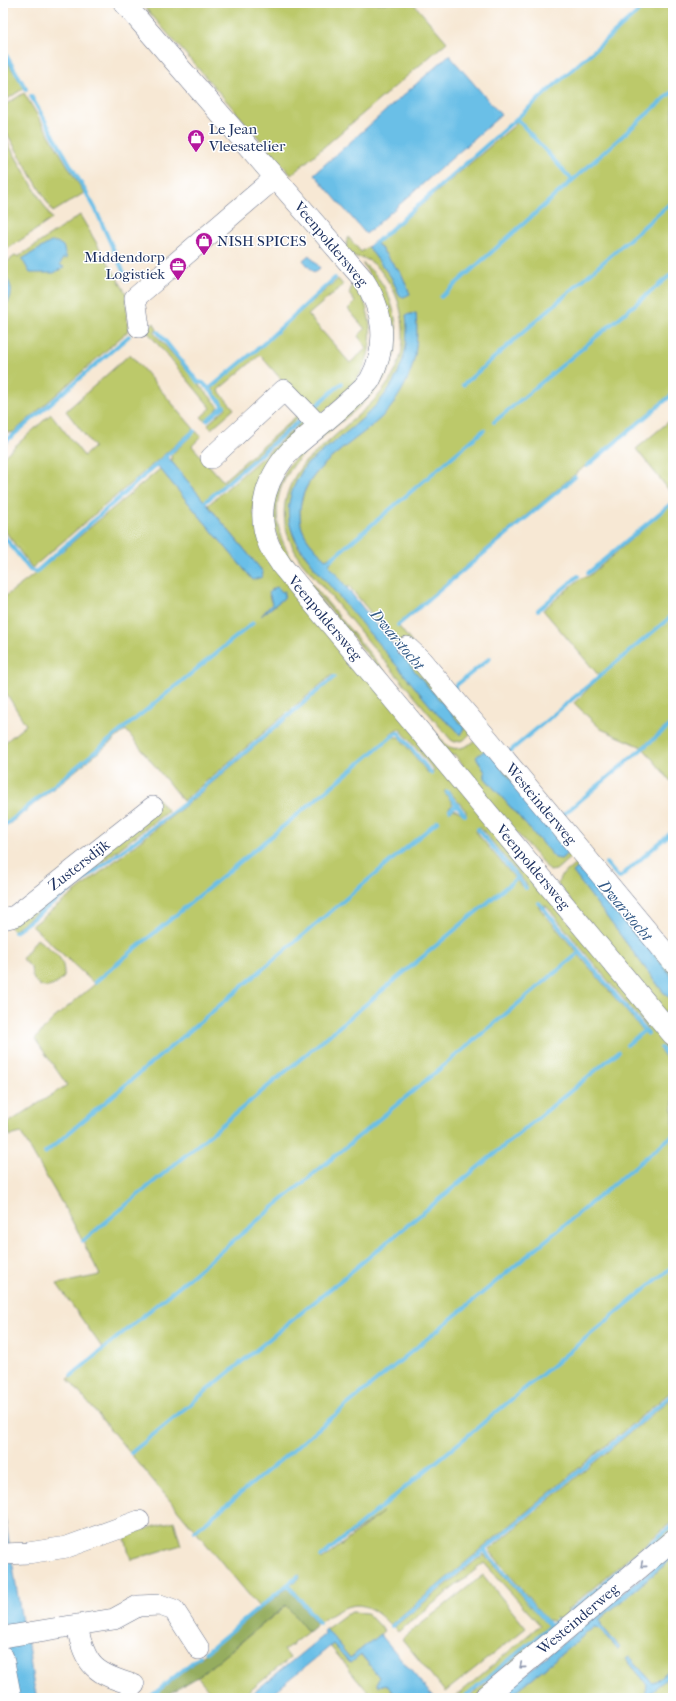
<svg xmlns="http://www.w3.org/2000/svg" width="676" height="1701" font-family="'IM FELL French Canon',serif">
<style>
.green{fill:#bcc96a;stroke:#6c7c64;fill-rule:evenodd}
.forest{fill:#95ad5e;stroke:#586e5e}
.water{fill:#6bbfe7;stroke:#4377a2}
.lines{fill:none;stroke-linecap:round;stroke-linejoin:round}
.stream{stroke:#6bbfe7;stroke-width:4}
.minor-casing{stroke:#687087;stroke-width:22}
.minor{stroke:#fff;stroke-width:21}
.oneway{stroke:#8d97ae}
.labels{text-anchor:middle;stroke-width:3;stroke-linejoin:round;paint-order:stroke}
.poi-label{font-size:15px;fill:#1b2f5e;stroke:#fff;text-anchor:start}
.street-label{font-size:15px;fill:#1b2f5e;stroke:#fff}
.water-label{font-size:16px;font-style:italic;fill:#335a87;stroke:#fff}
</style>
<rect width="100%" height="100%" fill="#fff"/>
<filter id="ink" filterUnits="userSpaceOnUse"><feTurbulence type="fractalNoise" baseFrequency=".025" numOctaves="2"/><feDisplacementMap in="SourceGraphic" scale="8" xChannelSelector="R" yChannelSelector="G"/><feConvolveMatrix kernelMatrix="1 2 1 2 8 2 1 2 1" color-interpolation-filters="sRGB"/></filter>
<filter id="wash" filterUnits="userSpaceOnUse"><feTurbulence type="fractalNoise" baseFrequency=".012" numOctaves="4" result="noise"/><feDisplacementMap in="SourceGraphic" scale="16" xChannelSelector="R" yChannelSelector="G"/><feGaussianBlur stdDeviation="0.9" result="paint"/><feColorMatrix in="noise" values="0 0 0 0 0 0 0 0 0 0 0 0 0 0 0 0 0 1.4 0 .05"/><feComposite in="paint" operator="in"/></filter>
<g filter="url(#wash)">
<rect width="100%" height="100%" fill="#f7e8d4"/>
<path class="green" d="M141,3H413L447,42L291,175Z
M648,3H673V392L397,624L409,639L473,731L464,740L455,742L451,740L301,561C278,527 278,495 305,462C320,449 335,436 350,422C381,396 405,373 403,329C402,313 399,299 391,286C381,270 372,256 352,257L346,250L347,239L348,237L361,252L368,247L391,277L400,296L410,294L402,275L377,243L515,125L517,119ZM416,313C419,351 414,375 390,407C364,441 298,465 300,516C300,521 301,528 304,533C309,543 318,551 325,559L334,556L329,565L347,588L349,586L405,655L403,658L464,728L460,734L454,727L438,715L299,548C282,518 288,493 306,465C357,422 415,391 407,315Z
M3,55L24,88L3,102Z
M24,93L84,193L53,212L3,127V106Z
M3,135L52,219L3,252Z
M80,215L126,293L128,331L14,432L8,433L3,429L4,264L16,255L18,257Z
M362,263C379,274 390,294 394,313C418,416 278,426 277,511C277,532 284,549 297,566L446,745C459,754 471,743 482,737L573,855L556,870L550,871L462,770L463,765L455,755L451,756L282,551L275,530L274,506L276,494L288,466L390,356C397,315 383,296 362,263ZM486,750L567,850L568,853L561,859L555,858L485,778V772L477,757Z
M352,277C373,310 379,349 355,382C346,394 332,404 322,414L306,408L260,355L218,390L234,409L211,429L208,424L226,408L213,391V388L338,279L343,285L308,315L350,363L367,348L358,336L365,329L348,309L355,302L349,294L352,285Z
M154,323L157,330L154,333L219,407L205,421L201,417L211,408L146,330Z
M130,354L194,429L32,568L3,528V457L51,414L84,456L94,447L66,411Z
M301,412L307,423C277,452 256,469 253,513L551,900L673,1046V1058L665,1048H661L660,1050L673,1068V1390L390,1625C363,1596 349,1602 320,1622L290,1585L300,1577L299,1574L259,1607L68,1379L103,1349L57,1284L100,1275L71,1219L21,1133L10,1136L8,1123L67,1085L35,1039L52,1020L95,984L32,926L185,806L335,678L332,675L183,801L126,730L3,829V744L26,725L3,688V598L31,577L160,469L253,580L263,572L208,505L297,427L301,420L299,417L204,501L172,462L171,455L196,431L201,437L192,446L223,481ZM271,589L283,592L284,598L261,616L272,604L269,596ZM397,729H400L434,770L432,773H428L399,737H393L390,734ZM444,791L450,792L466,811V815L454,809L451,812L448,809L453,804ZM477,828H481L527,885L526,888H523L476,832ZM539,903L547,907L644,1024L649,1032L648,1034H646L642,1030L541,910L538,905ZM383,1512L322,1560L320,1557Z
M673,418V495L636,449Z
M673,503V721L642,747L601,729L574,703L600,677L543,610L581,578L589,576Z
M673,724V784L644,749Z
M157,798L168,811L13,931L9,926Z
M578,862L587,863L673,967V978L581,865L573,872L664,993L673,1001V1023L558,885L560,877Z
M37,939C53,952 65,955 64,977C50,993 32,990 31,967L22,959Z
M673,1397V1521L567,1610L570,1613L673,1527V1535L477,1698H468L560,1621L557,1617L553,1621L547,1620L489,1550Z
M174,1521L181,1545L131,1560L124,1535Z
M484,1554L548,1626L461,1698H454L540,1625L484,1563L398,1632L394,1627Z
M673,1558V1667L656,1681L652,1682L629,1657L626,1659L647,1684L646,1693L639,1698H508L594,1627L599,1628L618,1650L620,1648L601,1625L600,1619Z
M483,1575L526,1628L445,1692L402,1639Z
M287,1605L308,1632L284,1650L290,1658L241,1698H215L198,1677Z
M352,1612L367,1613L384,1631L350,1658L326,1629L345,1615Z
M333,1644L350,1663L360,1654L380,1677L378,1684L379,1686L386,1684L397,1698H388L386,1696L384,1698H373L330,1646Z
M673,1673V1698H643Z"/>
<path class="forest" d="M288,1587L317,1624L308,1632L286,1605L198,1677L161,1698H151Z"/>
<path class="water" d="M449,55L501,115L366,234L314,174Z
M375,241L402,275L410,294L404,297L400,296L391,277L368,247Z
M51,242H57L63,246L67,259L63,258L60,265L64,267L54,273H30L22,259Z
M309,255L320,268L314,273L303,260Z
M3,274C14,285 14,298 3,308Z
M416,313C419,351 414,375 391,407C364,441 298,465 300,515C300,521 301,528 304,533C308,542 318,551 325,559L334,556L329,565C372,620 417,675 464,728L460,735L454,727L438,715L315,568H313L314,566C284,530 279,505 306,465C357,422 415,391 406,315Z
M166,455L263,572L262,577L253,580L156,464Z
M278,587L282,592L285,591L284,598L261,616L272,604L269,592L274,588Z
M486,749L568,850V853L561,859L555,858L485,778V772L476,757Z
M581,865L673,978V1001L664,993L573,872Z
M3,1505L24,1634L27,1638L33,1681L37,1698H17L3,1621Z
M673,1551V1558L600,1619L601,1625L620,1648L618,1650L599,1628L594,1627L508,1698H497Z
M326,1629L350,1658L380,1634L434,1698H397L386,1684L379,1686L377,1684L379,1677L361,1654L350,1663L333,1644L267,1698H247L325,1634L324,1630Z
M629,1657L652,1682L656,1681L673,1667V1673L647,1695L640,1698L646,1692L647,1684L626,1659Z"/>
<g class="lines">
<path class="stream" d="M3,50L26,89
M31,96L95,208L127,280
M517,119L572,180
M372,246L648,3
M441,297L673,91
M158,332L198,382L203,383L209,389
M463,385L673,201
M316,406L342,383
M207,420L224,406L209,389L261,346L335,278
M494,422L673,273
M3,434L7,441
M3,444L129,336
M587,466L673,394
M205,502L298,422
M3,535L30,570L36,572L194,431
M330,560L484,430
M588,573L673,502
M538,610L578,576
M398,625L575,477
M456,688L454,687L490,658
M510,751L673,615
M447,792L465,815
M450,810L457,804
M564,814L673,723
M3,827L253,623
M478,829L526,888
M606,863L619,878L673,831
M539,903L648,1034
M15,932L184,804L334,677
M95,982L396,733H399L431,773
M627,1045L645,1030
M661,1048L673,1063
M45,1153L438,821
M83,1241L518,877
M71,1376L580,952
M131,1453L618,1052
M195,1531L673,1135
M484,1550L551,1627
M321,1557L673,1266
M288,1585L319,1623
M570,1612L673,1525
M392,1626L673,1394
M206,1652L298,1576
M149,1698L200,1656
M463,1698L558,1620"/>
</g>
</g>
<g filter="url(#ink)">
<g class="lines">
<defs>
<path id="minor" d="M124,3L363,279C384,311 389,344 370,380C367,385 359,390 355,395C335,414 313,431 292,449C268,474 254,510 269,545C272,552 278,559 282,566L673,1035
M139,327L135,298L275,178
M211,458L284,390L319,426
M407,647L421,660L488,739L673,962
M3,919L15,916L153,807
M3,1554L28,1553L67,1547L139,1521
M77,1626C85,1666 95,1674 134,1685
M3,1637L114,1619L138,1606L160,1605L174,1610L199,1649
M3,1657L11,1698
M484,1698L673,1540"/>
</defs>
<use href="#minor" class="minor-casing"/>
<use href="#minor" class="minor"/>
</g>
<defs><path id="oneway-chevron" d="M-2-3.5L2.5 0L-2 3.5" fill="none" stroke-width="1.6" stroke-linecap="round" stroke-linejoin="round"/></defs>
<g class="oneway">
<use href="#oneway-chevron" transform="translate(643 1565) rotate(140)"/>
<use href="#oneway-chevron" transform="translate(522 1666) rotate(140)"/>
</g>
</g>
<defs>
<symbol id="shop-pin" viewBox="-11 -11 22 30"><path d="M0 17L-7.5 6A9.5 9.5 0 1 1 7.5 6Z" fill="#b5179e" stroke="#fff"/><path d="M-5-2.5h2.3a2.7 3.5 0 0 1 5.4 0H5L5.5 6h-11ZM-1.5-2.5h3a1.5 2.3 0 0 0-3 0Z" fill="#fff"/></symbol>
<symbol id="office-pin" viewBox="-11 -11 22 30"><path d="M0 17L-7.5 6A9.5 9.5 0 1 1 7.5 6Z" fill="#b5179e" stroke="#fff"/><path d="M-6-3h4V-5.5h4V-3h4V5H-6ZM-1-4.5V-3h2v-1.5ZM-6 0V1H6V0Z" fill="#fff"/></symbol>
</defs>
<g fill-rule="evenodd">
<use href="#shop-pin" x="186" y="128" width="20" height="27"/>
<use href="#shop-pin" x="194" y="231" width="20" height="27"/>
<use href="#office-pin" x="168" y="256" width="20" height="27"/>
</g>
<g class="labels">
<g class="poi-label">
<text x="209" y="134">Le Jean<tspan x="209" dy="17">Vleesatelier</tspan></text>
<text x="217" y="246">NISH SPICES</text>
<text x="165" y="262" text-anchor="end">Middendorp<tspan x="165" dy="17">Logistiek</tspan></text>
</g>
<g class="street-label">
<text transform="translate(331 244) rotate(50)" y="5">Veenpoldersweg</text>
<text transform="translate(325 618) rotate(50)" y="5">Veenpoldersweg</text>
<text transform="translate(541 804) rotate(50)" y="5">Westeinderweg</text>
<text transform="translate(79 865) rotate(-38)" y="5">Zustersdijk</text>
<text transform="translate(533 867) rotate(50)" y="5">Veenpoldersweg</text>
<text transform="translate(578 1619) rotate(-40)" y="5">Westeinderweg</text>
</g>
<g class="water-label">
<text transform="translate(398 639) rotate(50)" y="6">Dwarstocht</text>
<text transform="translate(626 910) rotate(50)" y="6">Dwarstocht</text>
</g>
</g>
<rect width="676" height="1701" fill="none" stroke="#fff" stroke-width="16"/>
</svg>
